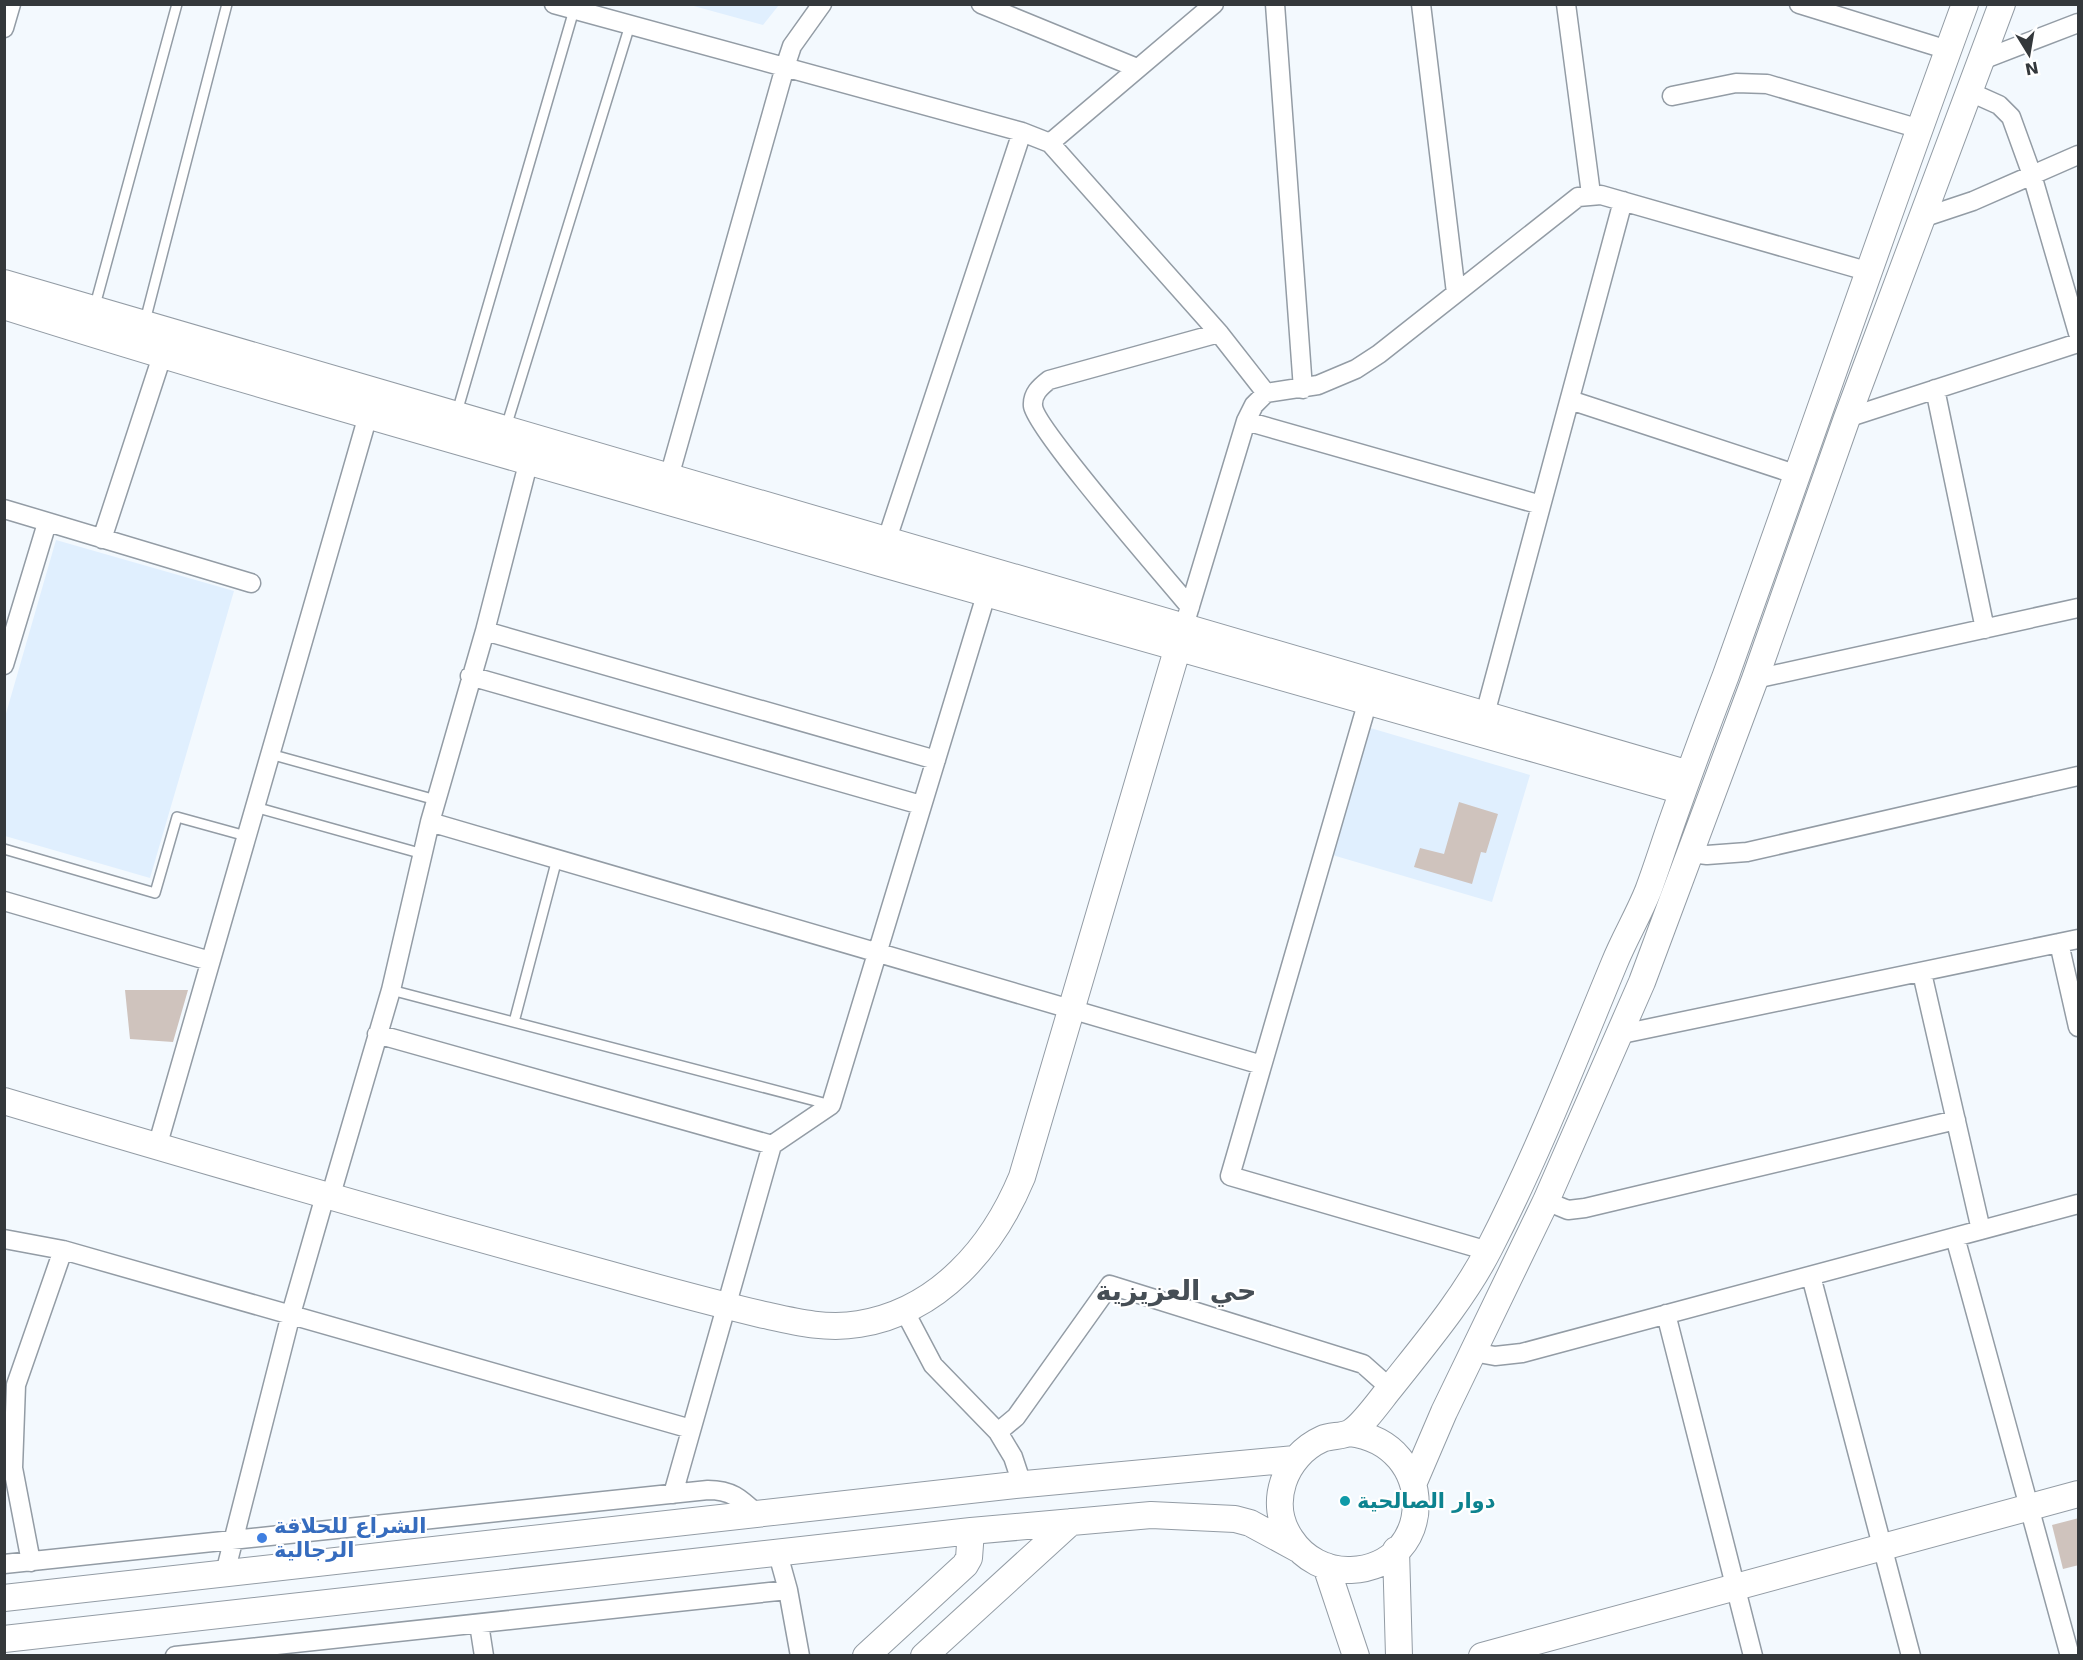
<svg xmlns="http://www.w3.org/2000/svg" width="2083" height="1660" font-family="'DejaVu Sans',Cairo,sans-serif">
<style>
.built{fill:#e0effe}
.building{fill:#cfc3bd}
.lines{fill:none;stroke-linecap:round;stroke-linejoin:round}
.lane-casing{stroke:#939ca5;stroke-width:12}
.street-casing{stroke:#939ca5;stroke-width:21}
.secondary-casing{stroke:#939ca5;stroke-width:28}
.lane{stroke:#fff;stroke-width:9}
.street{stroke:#fff;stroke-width:18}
.secondary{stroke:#fff;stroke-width:26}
.culture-dot{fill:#0f9aa8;stroke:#fff;stroke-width:2}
.shop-dot{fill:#3f7fe0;stroke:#fff;stroke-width:2}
.labels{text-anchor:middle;stroke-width:4.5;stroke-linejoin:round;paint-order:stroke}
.culture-label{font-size:21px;font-weight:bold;fill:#0d838f;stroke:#fff;text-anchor:start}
.shop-label{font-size:21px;font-weight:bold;fill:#366cbe;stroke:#fff;text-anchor:start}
.district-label{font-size:27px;font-weight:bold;fill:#464e55;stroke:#fff}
</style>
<rect width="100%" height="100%" fill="#f3f9fe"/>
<path class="built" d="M690,5H779L763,25Z
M56,540L234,591L150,878L5,836V717Z
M1367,727L1530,775L1492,902L1329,854Z"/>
<path class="building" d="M1459,802L1498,814L1486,853L1481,852L1472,884L1414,867L1420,848L1444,854Z
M125,990H188L173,1042L130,1039Z
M2079,1518V1565L2063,1569L2052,1525Z"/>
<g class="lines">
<defs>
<path id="lane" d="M94,309L177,4
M145,321L227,4
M457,412L574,10
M506,427L630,25
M270,754L436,800
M255,807L423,854
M4,849L155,893L177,817L246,836
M391,990L831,1105
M514,1022L557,859"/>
<path id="street" d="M554,4L1022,132L1050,143L1219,333L1266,393
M981,4L1137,68
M1275,4L1303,389
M1421,4L1456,293
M1566,4L1591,194
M1799,4L1948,50
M4,28L11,4
M1982,60L2078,23
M1970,92L1999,105L2011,117L2032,175L2078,333
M1672,96L1736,83L1767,84L1920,129
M1050,143L1214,4
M1922,218L1973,201L2078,155
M1935,389L1985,629
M1570,400L1798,475
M1847,418L2078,343
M1246,421L1541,505
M669,477L785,67L792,46L822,4
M4,509L251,583
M102,539L162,356
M887,539L1022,132
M1190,607C1167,579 1035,428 1033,406C1032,394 1040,387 1049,380L1219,333
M1184,626L1246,421L1254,405L1266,393L1318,385L1356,369L1379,354L1578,197L1601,195L1870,272
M485,631L936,760
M4,665L47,523
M470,676L921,805
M1755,679L2078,608
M1367,704L1230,1176L1488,1251
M1485,714L1623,201
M430,822L1262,1065
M1690,853L1707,855L1747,852L2078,776
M4,901L210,961
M2059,943L2078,1027
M1922,973L1981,1230
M377,1034L772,1145
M1617,1035L2078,939
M157,1147L371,405
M330,1198L391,990L430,822L485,631L528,464
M1546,1201L1568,1210L1585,1208L1956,1120
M1955,1237L2070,1656
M4,1239L63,1250L691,1429
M1811,1276L1911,1656
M904,1310L933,1365L998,1432L1013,1457L1022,1484
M1666,1314L1753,1656
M1473,1352L1495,1356L1522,1353L2078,1204
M998,1432L1016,1417L1110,1285L1363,1364L1390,1388
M673,1494L772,1145L831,1105L986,595
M778,1554L788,1590L800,1656
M31,1562L13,1468L16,1385L63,1250
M4,1564L708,1490C731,1490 740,1498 757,1514
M225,1573L291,1314L325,1196
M479,1624L484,1656
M175,1656L788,1590"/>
<path id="secondary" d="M4,283L1689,774
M4,306C295,398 588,477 880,563C1147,641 1415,716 1683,791
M4,1101C205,1161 406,1219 608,1274C658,1288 709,1302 760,1314C792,1321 825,1330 859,1324C939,1311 993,1247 1022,1177L1182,633
M1350,1433C1438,1444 1437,1566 1351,1570C1327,1571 1304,1559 1291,1539C1267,1504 1284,1456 1322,1439C1331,1435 1343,1437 1351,1432C1363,1425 1381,1399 1391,1387C1425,1344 1464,1298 1489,1249C1536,1158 1575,1058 1614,964C1624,939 1638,916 1648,891C1657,867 1665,841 1674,816C1691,768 1708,722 1726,675C1806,452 1883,227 1965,4
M1414,1482L1444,1412L1546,1201L1642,982L1755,679L1847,418L2002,4
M1396,1550L1399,1656
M1326,1566L1356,1656
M4,1598L1015,1485L1295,1459
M4,1639L971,1531L1151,1515L1235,1519L1250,1523L1298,1549
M866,1656L965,1565L969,1558L971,1531
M924,1656L1071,1522
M1482,1656L2078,1494"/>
</defs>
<use href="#lane" class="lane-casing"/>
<use href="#street" class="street-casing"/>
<use href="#secondary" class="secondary-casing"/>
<use href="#lane" class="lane"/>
<use href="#street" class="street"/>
<use href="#secondary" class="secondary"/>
</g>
<circle class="culture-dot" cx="1345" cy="1501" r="6"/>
<circle class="shop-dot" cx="262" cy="1538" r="6"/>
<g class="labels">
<g class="culture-label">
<text x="1357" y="1508">دوار الصالحية</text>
</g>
<g class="shop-label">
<text x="274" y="1533">الشراع للحلاقة<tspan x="274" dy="24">الرجالية</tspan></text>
</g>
<g class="district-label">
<text x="1176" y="1300">حي العزيزية</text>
</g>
</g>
<rect width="2083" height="1660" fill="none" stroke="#34383b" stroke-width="12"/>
<g transform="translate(2029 54) rotate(169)" stroke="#ffffff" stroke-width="4.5" paint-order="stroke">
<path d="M0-4.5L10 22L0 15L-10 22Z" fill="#34383b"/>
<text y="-9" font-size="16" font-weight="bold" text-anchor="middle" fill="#34383b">N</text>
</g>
</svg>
